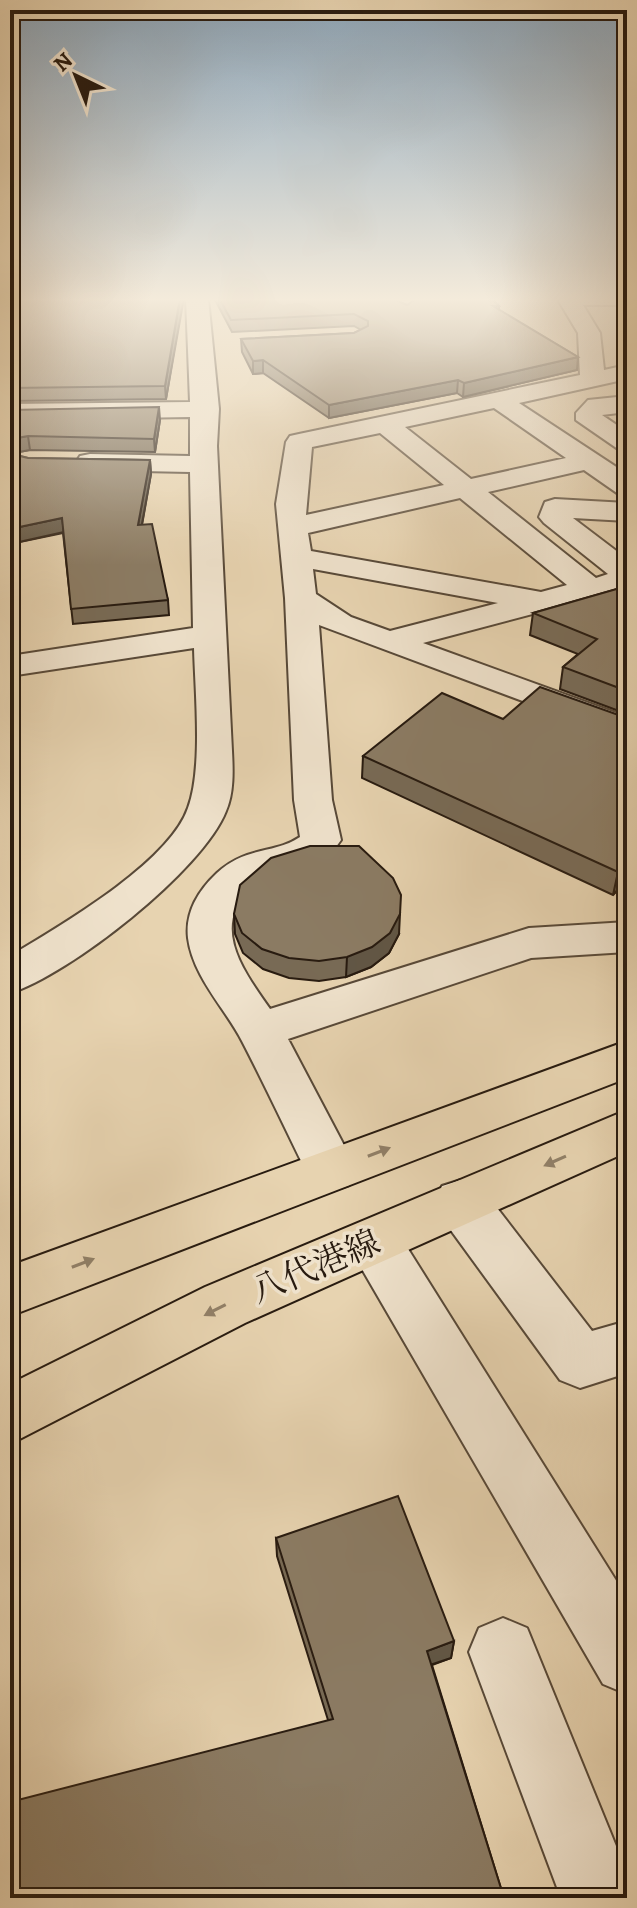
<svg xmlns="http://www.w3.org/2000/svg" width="637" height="1908" font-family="Alegreya,'Noto Serif JP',serif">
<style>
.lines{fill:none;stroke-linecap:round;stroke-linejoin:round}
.minor-casing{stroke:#584938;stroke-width:4}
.major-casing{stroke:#281b10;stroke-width:4}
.minor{fill:#efe2cc;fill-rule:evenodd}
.major{fill:#e7d3b0;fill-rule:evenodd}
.wall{fill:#786a55;stroke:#281b10;stroke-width:2}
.shaded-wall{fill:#615645;stroke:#281b10;stroke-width:2}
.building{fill:#8b7b63;stroke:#281b10;stroke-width:2}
.oneway{fill:#918068}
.labels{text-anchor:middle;stroke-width:7;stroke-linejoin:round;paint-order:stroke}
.near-street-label{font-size:34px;fill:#281b10;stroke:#efe2cc}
</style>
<rect width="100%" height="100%" fill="#e7d3b0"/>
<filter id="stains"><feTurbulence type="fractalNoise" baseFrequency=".0025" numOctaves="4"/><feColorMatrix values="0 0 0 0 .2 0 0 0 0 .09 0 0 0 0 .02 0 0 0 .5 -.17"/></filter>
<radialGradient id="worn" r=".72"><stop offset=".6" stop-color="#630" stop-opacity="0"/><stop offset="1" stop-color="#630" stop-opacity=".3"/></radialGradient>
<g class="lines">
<defs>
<path id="minor" d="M186,298H208L219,409L217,446L232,751C233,770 234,793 226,811C203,870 69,975 10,993V956C60,926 169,863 188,808C203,768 195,691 194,648L10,676V656L193,628L190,472L90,470L80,468L76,462L80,456L90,454L190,456V417L10,420V404L190,402Z
M557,298H627V303L622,305H583L600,333L604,370L627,365V379L519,403L627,474V495L617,493L584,470L488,492L596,578L608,574L544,523L539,517L545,502L555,499L627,503V521L573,518L627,559V589L423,643L627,717V740L319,625L332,800L341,840C324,866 303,863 277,872C267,875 259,882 251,889C209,927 245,973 270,1009L529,928L627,922V952L531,958L288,1039L357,1170L349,1185L331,1191L313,1185C289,1137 267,1089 242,1041C225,1008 193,977 188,938C185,912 199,890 217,873C246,846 275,854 300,837L294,800L285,598L276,504L286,442L290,436L299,434L580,375L578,333ZM494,408L566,458L471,479L405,427ZM380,433L444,485L306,515L312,447ZM460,498L567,585L541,592L311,551L308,533ZM313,569L498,603L390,631L351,617L316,594Z
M627,396V412L602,415L627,432V451L618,449L576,420V413L588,400Z
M461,1180L480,1186L592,1331L627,1321V1373L580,1388L560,1380L442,1218L435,1202L442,1186Z
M374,1218L393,1225L627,1598V1694L603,1684L355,1257L347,1241L355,1225Z
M503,1618L527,1628L627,1873V1898H561L469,1652L479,1628Z"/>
<path id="major" d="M627,1041V1078L10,1316V1266Z
M627,1110V1152L245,1323L10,1444V1384L205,1287Z"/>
</defs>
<use href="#minor" class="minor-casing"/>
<use href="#major" class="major-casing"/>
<use href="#minor" class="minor"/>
<use href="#major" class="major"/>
</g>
<path class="wall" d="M10,298H183L166,399L10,401Z
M214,298H395L397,301L407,305L417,299L416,298H491L499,306V310L578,357L577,370L463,397L457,393L329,418L263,373L253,374L242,352L241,339L354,333L361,330L354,326L232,332Z
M10,410L160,420L155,452L30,450L19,452L17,455L28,458L150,460L151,474L142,525L168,600L169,615L73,624L63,533L10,544Z
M627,586V714L560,689L563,667L578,654L530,635L533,613Z
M503,719L627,879L613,895L362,778L363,756Z
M234,914L399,934L389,953L371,967L346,977L319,981L289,978L263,969L243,953L235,934Z
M276,1538L454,1641L451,1658L432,1665L504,1898L328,1720L277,1556Z"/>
<path class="shaded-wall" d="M180,298H184L166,399L165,386Z
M578,357L577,370L463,397L464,383Z
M263,360V373L253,374V361Z
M458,380L457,393L329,418V405Z
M159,407L160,420L155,452L154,439Z
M28,436L30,450L19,452L14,459L11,446L17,438Z
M150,460L151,474L139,540L138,525Z
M62,518L64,532L10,544V529Z
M627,862V879L613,895L618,872Z
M400,914L399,934L389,953L371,967L346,977L347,957Z
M454,1641L451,1658L424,1667L427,1651Z"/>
<path class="building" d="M10,298H180L165,386L10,388Z
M219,298H395L397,301L407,305L418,298H491L499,306H493L578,357L464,383L458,380L329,405L263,360L253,361L241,339L354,333L368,326V321L354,314L231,320Z
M159,407L154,439L28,436L17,438L11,446L15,455L28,458L150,460L138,525L152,524L168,600L71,609L62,518L10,529V410Z
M627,586V691L563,667L597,639L533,613Z
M540,687L627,718V862L618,872L363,756L442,693L503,719Z
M310,846H359L393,878L401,895L400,914L390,933L372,947L347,957L319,961L289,958L262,949L242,933L234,914L240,885L271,858Z
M398,1496L454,1641L427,1651L504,1898H10V1802L333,1719L276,1538Z"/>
<defs><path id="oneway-solid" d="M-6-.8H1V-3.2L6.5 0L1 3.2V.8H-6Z" transform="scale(2)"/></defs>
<g class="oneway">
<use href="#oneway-solid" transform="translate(379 1152) rotate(-21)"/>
<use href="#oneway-solid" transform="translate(555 1161) rotate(156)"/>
<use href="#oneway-solid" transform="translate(83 1263) rotate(-21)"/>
<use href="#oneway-solid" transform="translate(215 1310) rotate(153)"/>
</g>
<linearGradient id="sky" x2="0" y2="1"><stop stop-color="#8da7bc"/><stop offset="0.53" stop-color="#f4ebdb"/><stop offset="1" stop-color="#f4ebdb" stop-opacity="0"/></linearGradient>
<rect width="637" height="565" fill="url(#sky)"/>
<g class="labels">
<g class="near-street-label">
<text transform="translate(315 1266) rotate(-23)" y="12">八代港線</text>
</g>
</g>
<rect width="637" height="1908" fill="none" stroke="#e7d3b0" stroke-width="40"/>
<rect x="12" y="12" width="613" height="1884" fill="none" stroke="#281b10" stroke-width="4"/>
<rect x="20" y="20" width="597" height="1868" fill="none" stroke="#281b10" stroke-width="2"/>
<g transform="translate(76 76) rotate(317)" stroke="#efe2cc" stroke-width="6" paint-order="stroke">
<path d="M0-6L14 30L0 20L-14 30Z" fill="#281b10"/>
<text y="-12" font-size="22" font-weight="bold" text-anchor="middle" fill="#281b10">N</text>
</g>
<rect width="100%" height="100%" filter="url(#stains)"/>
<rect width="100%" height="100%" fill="url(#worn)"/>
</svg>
